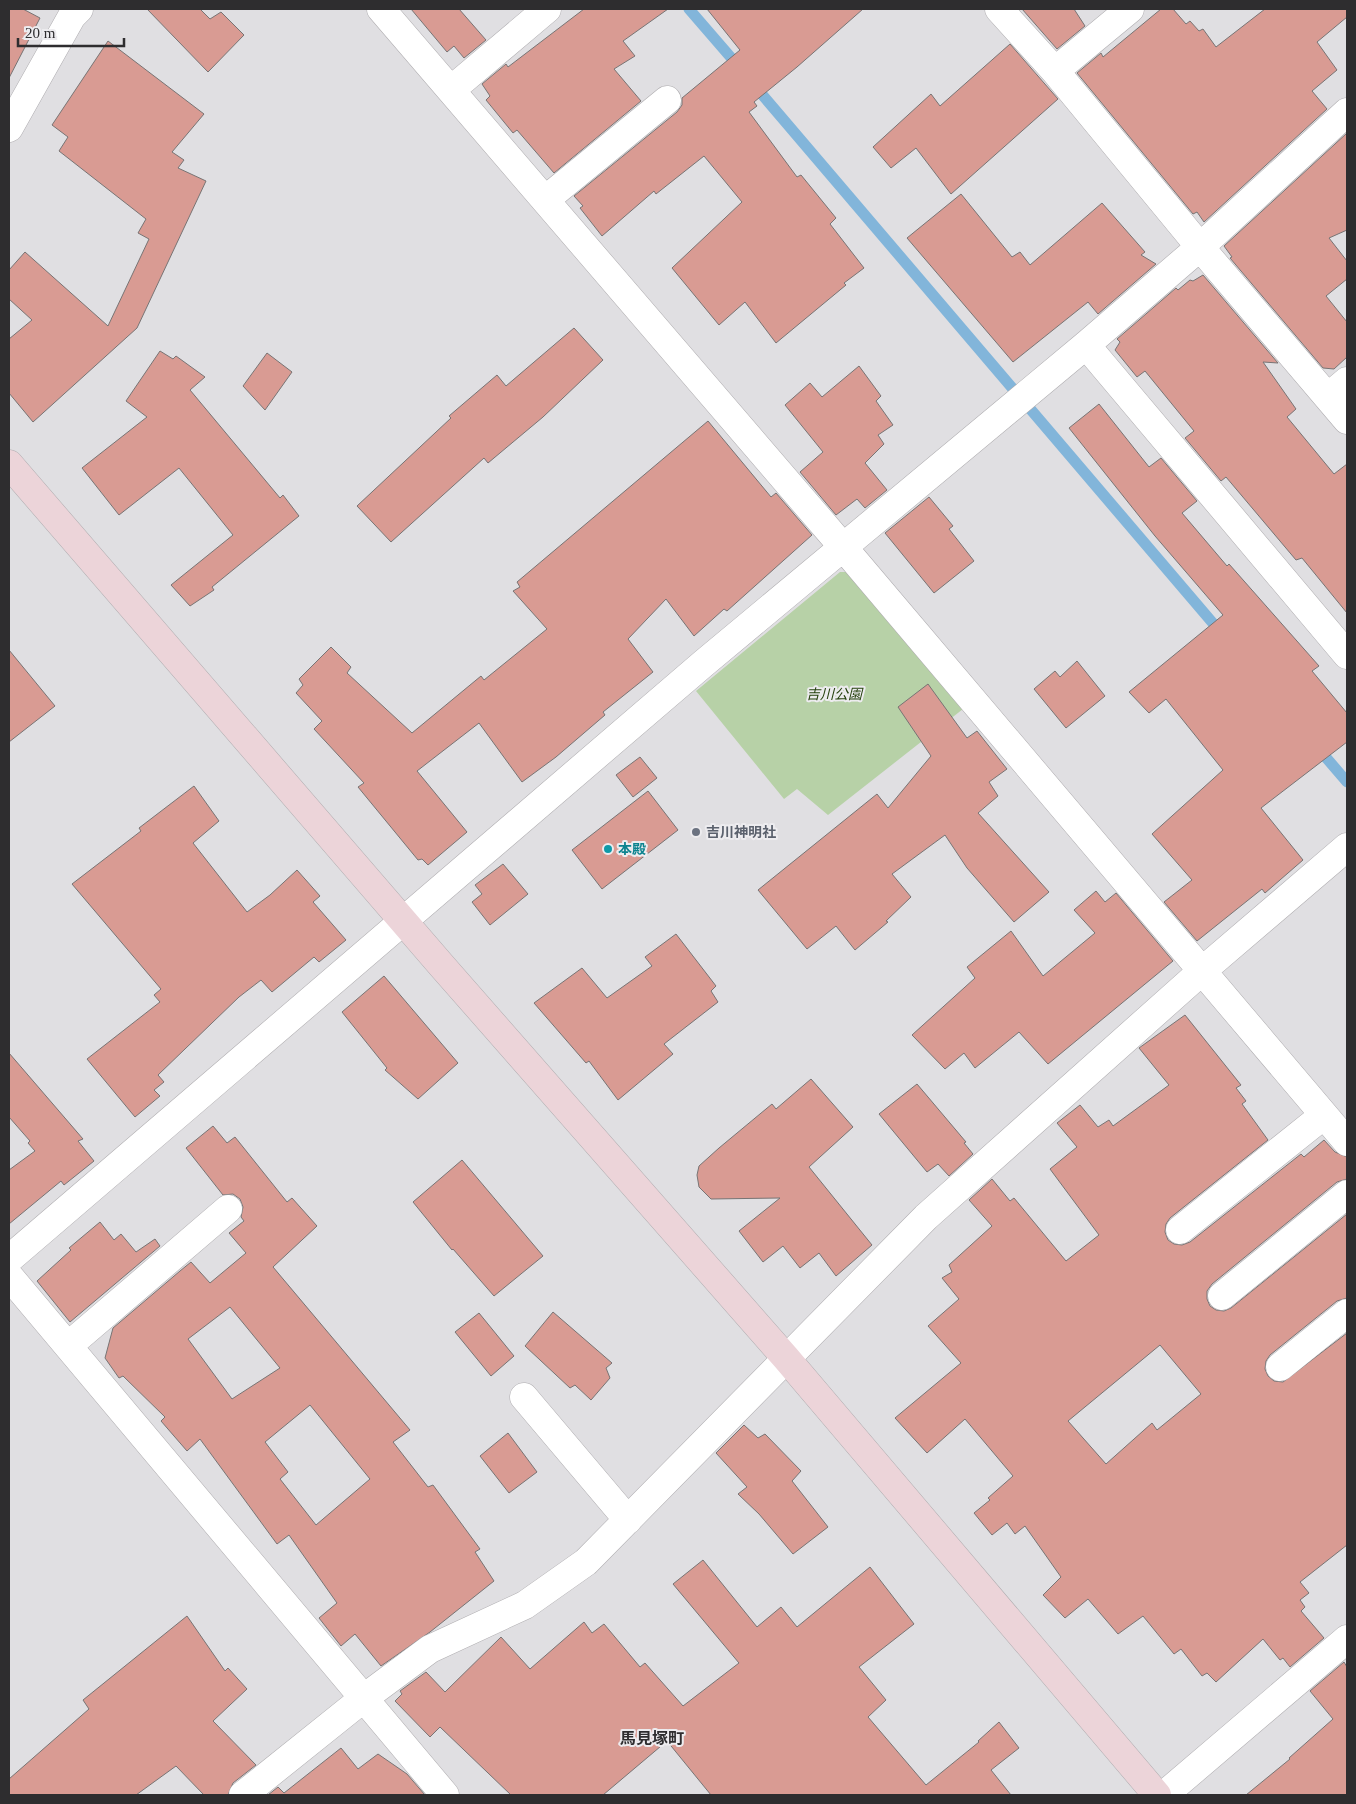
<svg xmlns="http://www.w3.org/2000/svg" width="1356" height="1804" font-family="'Times New Roman','Noto Sans JP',serif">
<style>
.green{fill:#b7d1a7}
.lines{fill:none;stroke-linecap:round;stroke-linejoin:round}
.stream{stroke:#82b5da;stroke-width:11}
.building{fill:#d99b93;stroke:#787474;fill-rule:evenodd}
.street-casing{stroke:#afadb0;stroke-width:29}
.secondary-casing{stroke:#afadb0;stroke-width:29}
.street{stroke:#fff;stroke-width:28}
.secondary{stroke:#ecd4d9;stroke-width:28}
.worship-dot{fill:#6b7280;stroke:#edecef;stroke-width:2}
.culture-dot{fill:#0f9aa8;stroke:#edecef;stroke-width:2}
.labels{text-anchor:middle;stroke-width:4;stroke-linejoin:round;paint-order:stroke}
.park-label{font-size:14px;font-style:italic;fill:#25410d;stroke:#edecef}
.worship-label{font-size:14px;font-weight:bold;fill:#5b616d;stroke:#edecef;text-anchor:start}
.culture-label{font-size:14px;font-weight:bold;fill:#0d838f;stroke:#edecef;text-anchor:start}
.quarter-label{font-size:16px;font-weight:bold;fill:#2e2d2f;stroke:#edecef}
</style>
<rect width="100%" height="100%" fill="#e0dfe2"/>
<path class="green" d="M840,572H852L963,709L828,815L797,789L784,799L696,691Z"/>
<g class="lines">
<path class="stream" d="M689,9L740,68
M753,84L1223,635
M1317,747L1347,782"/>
</g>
<path class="building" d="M9,9H23L40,18L9,78Z
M147,9H200L210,19L221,12L244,35L208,72Z
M411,9H459L486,40L464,58L454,46L447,52Z
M584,9H668L623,41L635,56L614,69L641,101L554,173L517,130L513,133L486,100L490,96L482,84L506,64L508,67Z
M707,9H863L797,67L754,102L757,106L749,112L797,177L801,175L836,218L830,224L864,268L844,283L846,285L776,343L745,302L719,325L672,268L742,202L704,156L656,194L654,191L602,236L580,208L583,206L574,196L677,112L682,105V98L740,50Z
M1022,9H1074L1085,26L1057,49Z
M1161,9H1173L1186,24L1190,21L1199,31L1203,29L1216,47L1265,9H1347V17L1317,42L1337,70L1312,91L1327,109L1204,222L1197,212L1193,214L1077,73L1101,53L1103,57Z
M108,41L204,114L172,152L184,160L178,168L206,181L137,328L33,422L9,393V339L32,320L9,299V270L25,252L108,326L149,239L138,233L146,219L59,151L68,137L52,125Z
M1010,44L1058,99L951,194L916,148L891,168L873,147L931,94L940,106Z
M1347,133V230L1329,238L1347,261V279L1326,296L1347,322V357L1334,369L1323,368L1230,258L1232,257L1224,246Z
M961,194L1012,257L1020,252L1030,265L1102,203L1145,252L1141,255L1156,264L1098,314L1088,302L1013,362L907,238Z
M1203,275L1278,363L1263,362L1296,409L1287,417L1334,474L1347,464V613L1302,558L1296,560L1226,477L1221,481L1185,438L1194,431L1145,371L1137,377L1115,350L1120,342L1117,339L1176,288L1178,290L1190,280L1193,281Z
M574,328L603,360L543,417L488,463L484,458L391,542L357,506L451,418L449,416L497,375L506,386Z
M160,351L173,359L176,356L205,377L190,390L280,498L283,495L299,516L212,587L214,590L190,606L171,585L233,535L179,468L119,515L82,468L147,417L126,401Z
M267,353L292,372L265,410L243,386Z
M859,366L881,396L876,401L893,425L878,435L884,444L865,463L887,490L865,508L857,499L836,515L800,472L823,452L785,405L810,383L822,397Z
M1099,404L1149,467L1161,458L1197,501L1182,513L1227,566L1229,564L1319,666L1312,671L1347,713V742L1261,808L1303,860L1265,893L1262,889L1197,941L1164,902L1192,880L1152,834L1223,770L1166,699L1149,713L1129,692L1223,615L1155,536L1069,428Z
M708,421L771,497L776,493L812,535L727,611L724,609L694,636L666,599L628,639L653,672L603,712L605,715L556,757L522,782L479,723L417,771L467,832L428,865L422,859L418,860L358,787L364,783L314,729L322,721L296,693L303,685L299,679L331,647L351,667L347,673L412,733L481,676L484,680L547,629L513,591L520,587L517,582Z
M929,497L953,526L949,529L974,561L934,593L885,533Z
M9,650L55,706L9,742Z
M1077,661L1105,696L1066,728L1034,689L1055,671L1060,677Z
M928,684L967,738L977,731L1007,769L989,782L998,796L978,813L1049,892L1014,922L967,868L945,835L892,874L911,897L886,921L888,922L855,950L836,926L807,949L758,890L877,794L888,808L931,756L898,707Z
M640,757L657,778L633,797L616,775Z
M194,786L219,821L193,843L247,912L270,895L297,870L320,896L313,902L346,940L319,962L314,957L272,992L261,980L239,997L158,1075L164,1082L154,1090L160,1096L135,1117L87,1059L160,1002L154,995L161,989L72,884L141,831L139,828Z
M648,791L678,830L602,889L572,850Z
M503,864L528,894L490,925L472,902L482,894L475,885Z
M1096,891L1105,902L1116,893L1173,961L1048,1064L1019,1032L975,1068L964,1053L945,1069L912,1035L975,978L967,967L1011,931L1043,976L1095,933L1074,910Z
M676,934L716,986L711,991L718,1002L664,1044L673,1054L618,1100L589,1061L586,1063L534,1003L582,968L607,998L652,966L645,957Z
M384,976L458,1063L418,1099L385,1070L387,1068L342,1012Z
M1185,1015L1241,1085L1236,1088L1246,1101L1242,1104L1268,1140L1170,1218L1166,1224L1165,1232L1168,1240L1174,1244L1182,1245L1190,1242L1301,1154L1304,1157L1324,1140L1335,1152L1347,1157V1179L1337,1182L1212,1284L1207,1291V1299L1210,1306L1216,1310L1224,1311L1231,1308L1347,1214V1298L1337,1301L1270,1355L1266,1361L1265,1369L1268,1376L1274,1381L1283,1382L1347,1333V1545L1300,1582L1309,1593L1300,1600L1305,1607L1301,1611L1324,1638L1290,1667L1283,1658L1280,1660L1263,1639L1216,1682L1207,1673L1202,1676L1181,1649L1174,1654L1143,1616L1118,1634L1088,1599L1065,1618L1043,1595L1061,1577L1025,1526L1015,1534L1007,1523L992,1535L974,1513L990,1500L988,1498L1013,1476L965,1419L927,1453L895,1418L961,1363L928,1326L959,1299L942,1278L952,1272L949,1265L992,1226L969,1200L992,1179L1010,1201L1014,1198L1066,1261L1099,1235L1050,1169L1077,1147L1057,1123L1080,1105L1098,1127L1109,1120L1113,1126L1169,1085L1139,1048ZM1160,1345L1201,1394L1157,1430L1152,1423L1106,1464L1068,1421Z
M9,1053L83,1139L78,1141L94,1161L64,1185L61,1181L9,1224V1170L35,1151L28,1143L30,1141L9,1117Z
M811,1079L853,1127L809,1167L872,1245L836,1276L819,1253L800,1268L783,1246L763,1262L739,1231L780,1198L711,1199L699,1187L697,1175L699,1166L719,1148L772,1104L776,1109Z
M917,1084L966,1142L964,1143L973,1154L949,1176L938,1164L927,1172L879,1114Z
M213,1126L227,1143L235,1137L287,1202L292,1198L317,1226L273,1267L410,1430L393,1442L428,1487L433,1485L480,1549L475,1552L494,1581L430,1632L381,1666L355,1634L341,1646L319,1618L337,1603L289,1535L277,1544L200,1439L187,1451L161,1421L165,1417L123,1376L119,1378L105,1358L113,1328L180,1271L191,1262L210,1283L246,1253L229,1233L244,1221L241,1217L243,1207L240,1199L233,1194L223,1195L186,1148ZM230,1307L280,1368L232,1399L188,1339ZM310,1405L370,1479L316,1525L280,1479L288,1472L265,1442Z
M462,1160L543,1256L494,1296L453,1249L452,1250L413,1202Z
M100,1222L114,1240L121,1234L136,1252L155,1239L160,1246L70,1322L37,1281L71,1250L69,1248Z
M553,1312L612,1363L606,1368L610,1378L591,1400L575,1385L570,1388L525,1346Z
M479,1313L514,1356L491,1376L455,1332Z
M744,1425L758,1438L765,1434L801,1471L792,1481L828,1527L793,1554L759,1514L738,1494L747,1487L716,1453Z
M508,1433L537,1472L509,1493L480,1456Z
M703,1560L757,1627L781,1607L797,1627L870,1567L914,1624L859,1667L886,1700L868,1717L926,1785L979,1742L978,1741L999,1722L1019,1748L991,1770L1011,1795H711L667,1741L603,1795H511L440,1727L430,1737L395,1701L402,1694L400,1691L426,1672L445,1692L501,1637L530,1669L584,1622L592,1633L604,1624L640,1667L645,1663L683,1706L739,1663L673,1584Z
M187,1616L225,1671L228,1668L247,1689L213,1721L256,1765L233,1783L228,1795H204L176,1766L136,1795H9V1779L89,1709L83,1700Z
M1344,1662L1347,1667V1795H1246L1290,1759L1289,1758L1333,1719L1310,1691Z
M341,1748L358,1769L378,1754L407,1774L425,1795H268L278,1787L284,1793Z"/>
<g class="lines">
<defs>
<path id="street" d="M381,9L843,547L1347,1142
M999,9L1055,71L1200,247L1347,420
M1055,71L1130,9
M451,90L547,9
M9,128L72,16L79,9
M545,200L667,100
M1086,345L1347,655
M1328,397L1347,381
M1180,1230L1324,1115
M9,1259L704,663L1086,345L1200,247L1347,112
M9,1276L445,1795
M1222,1296L1347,1194
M68,1346L228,1209
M1280,1367L1347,1313
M524,1397L628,1520
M243,1795L364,1698L430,1649L525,1605L586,1562L926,1217L1202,971L1347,847
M1164,1795L1347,1639"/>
<path id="secondary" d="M9,464L442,966L786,1358L1157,1795"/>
</defs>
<use href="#street" class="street-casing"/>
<use href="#secondary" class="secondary-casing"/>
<use href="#street" class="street"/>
<use href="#secondary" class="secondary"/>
</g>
<circle class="worship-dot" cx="696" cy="832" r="5"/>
<circle class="culture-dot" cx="608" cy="849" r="5"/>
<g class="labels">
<g class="park-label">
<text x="834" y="699">吉川公園</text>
</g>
<g class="worship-label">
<text x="706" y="837">吉川神明社</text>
</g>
<g class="culture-label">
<text x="618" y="854">本殿</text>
</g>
<g class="quarter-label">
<text x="652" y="1744">馬見塚町</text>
</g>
</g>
<rect width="1356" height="1804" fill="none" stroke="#2e2d2f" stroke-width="20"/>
<path d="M18 38v8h106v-8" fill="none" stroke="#2e2d2f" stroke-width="2.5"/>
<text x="25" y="38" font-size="15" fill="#2e2d2f" stroke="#edecef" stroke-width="4" paint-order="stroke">20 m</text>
</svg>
